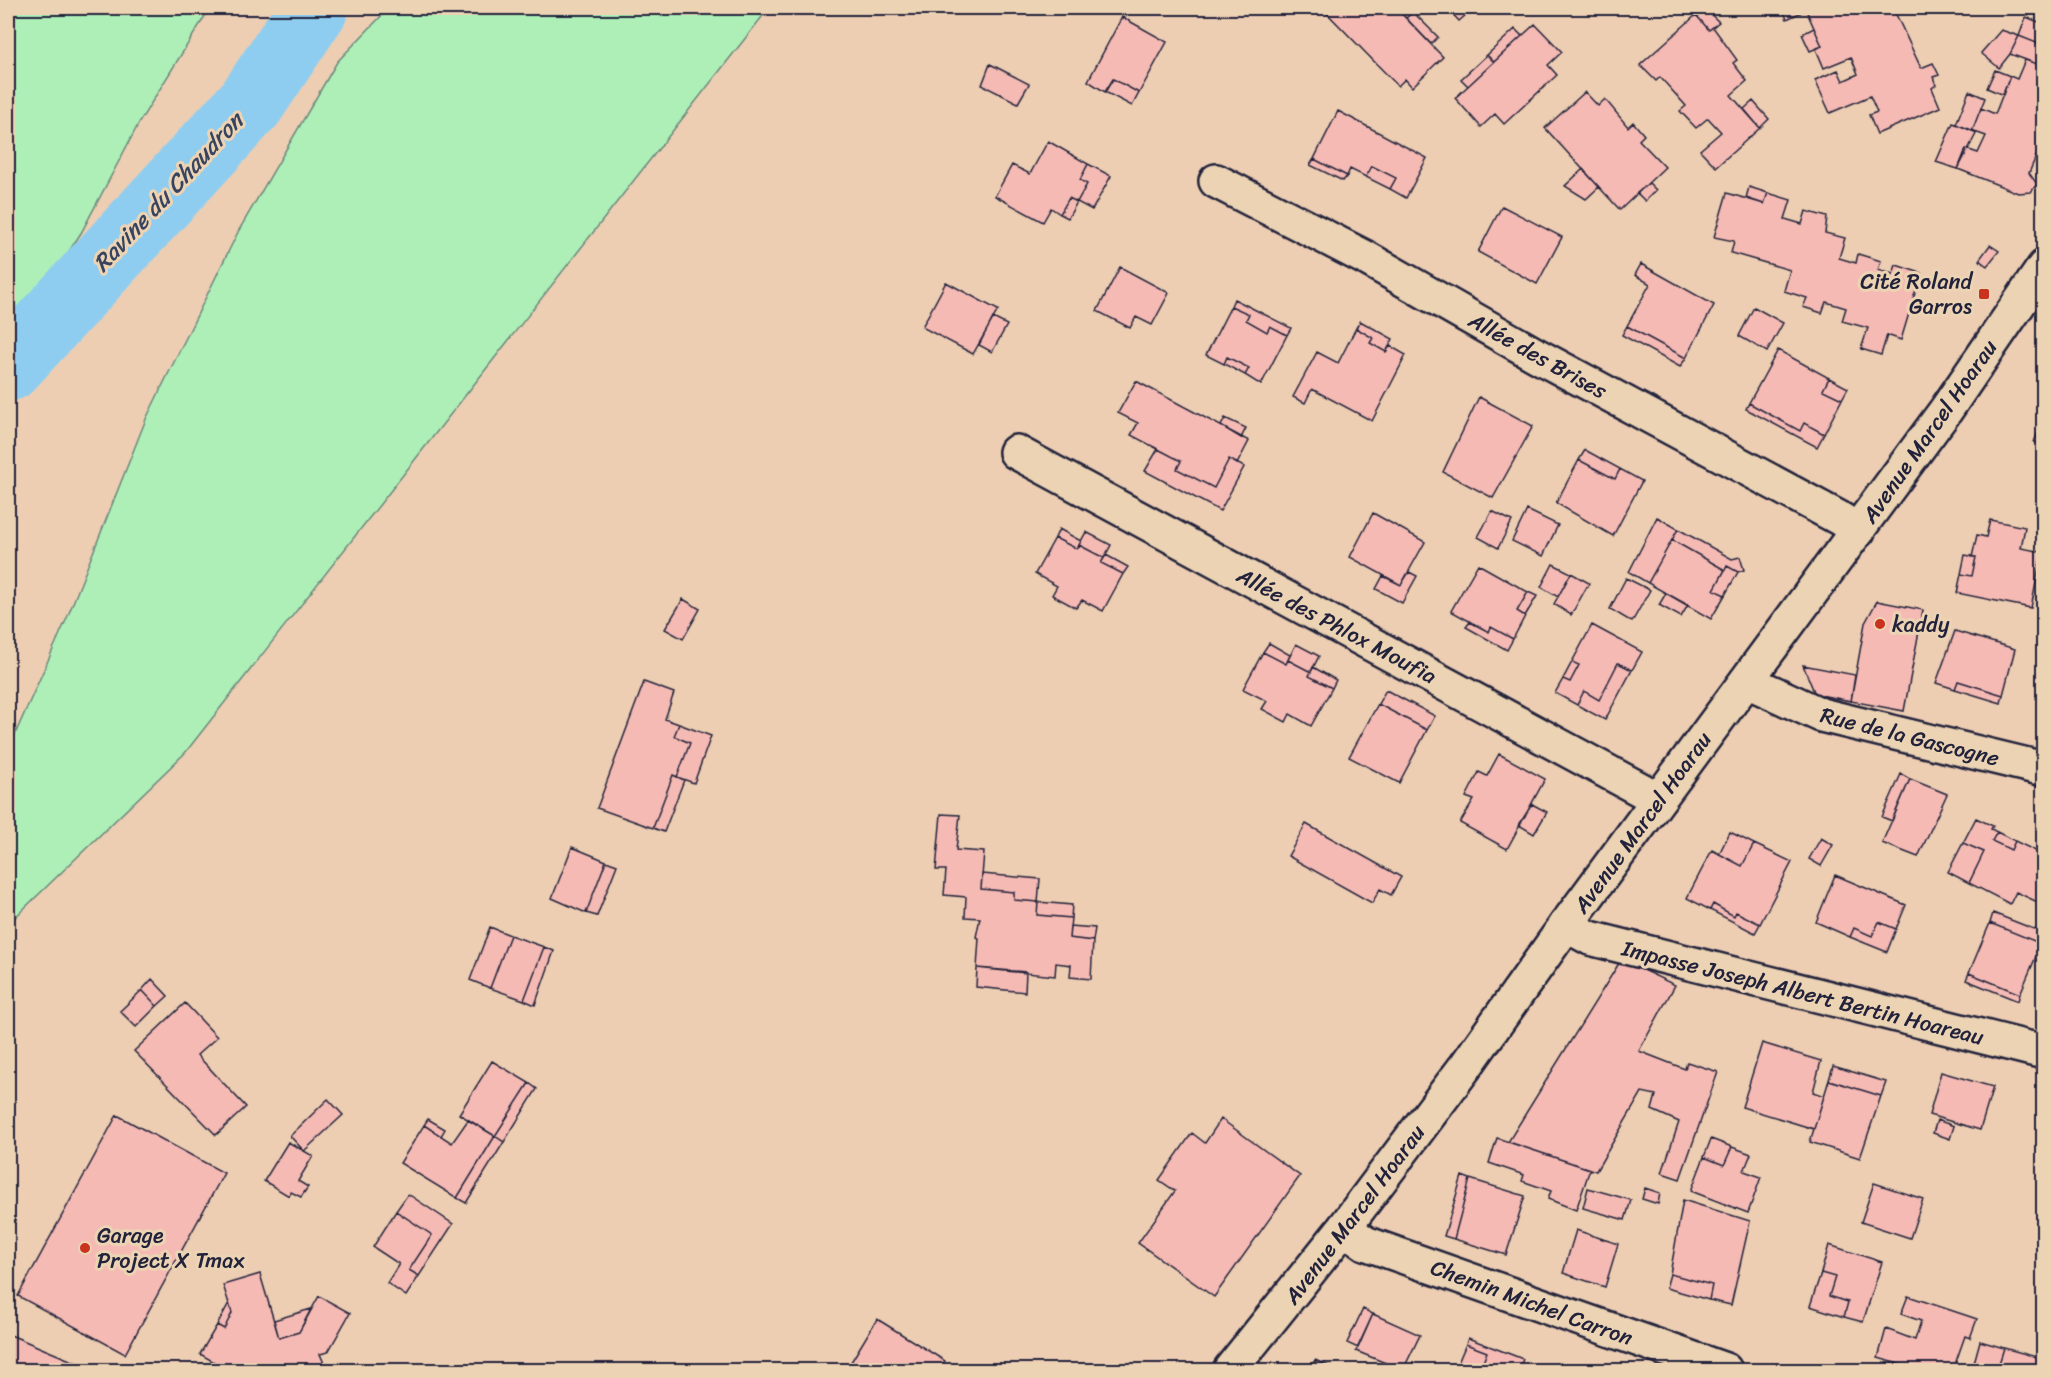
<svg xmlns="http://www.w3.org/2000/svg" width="2051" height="1378" font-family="Sriracha,sans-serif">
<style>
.green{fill:#aeefb8;stroke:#68887a;stroke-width:1.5}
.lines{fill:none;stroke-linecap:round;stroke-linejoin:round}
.river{stroke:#8fcdf0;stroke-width:69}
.building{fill:#f6bab4;stroke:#22223b;stroke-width:1.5}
.minor-casing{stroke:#22223b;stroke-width:38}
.secondary-casing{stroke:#22223b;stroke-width:38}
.minor{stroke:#ebd3b3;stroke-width:33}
.secondary{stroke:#ebd3b3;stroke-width:33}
.poi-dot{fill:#c8321e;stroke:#ebd3b3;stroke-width:2}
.labels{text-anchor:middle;stroke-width:6;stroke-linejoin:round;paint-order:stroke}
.poi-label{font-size:22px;fill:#22223b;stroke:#ebd3b3;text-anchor:start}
.street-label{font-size:22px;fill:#22223b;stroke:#ebd3b3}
.water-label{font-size:24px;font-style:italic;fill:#38445f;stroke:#ebd3b3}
</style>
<rect width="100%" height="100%" fill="#edceb3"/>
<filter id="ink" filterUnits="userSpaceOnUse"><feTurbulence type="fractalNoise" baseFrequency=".0167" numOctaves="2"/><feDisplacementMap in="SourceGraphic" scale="12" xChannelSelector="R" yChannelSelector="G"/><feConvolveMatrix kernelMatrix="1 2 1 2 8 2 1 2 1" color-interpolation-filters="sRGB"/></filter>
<g filter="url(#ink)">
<path class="green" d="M8,8H210L140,121L81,233L56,271L8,322Z
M389,8H769L185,753L8,924V750L67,618L146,419L239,230L337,62Z"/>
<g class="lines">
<path class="river" d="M8,367L251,103L314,8"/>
</g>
<path class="building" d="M1322,8H1396L1443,57L1412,87L1405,79L1398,86Z
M1396,8H1409L1413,12L1406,18Z
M1447,8H1474L1459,21Z
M1704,8L1719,22L1709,30L1696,15Z
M1782,8H1893L1921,68L1933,63L1939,75L1933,77L1936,85L1932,88L1940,107L1877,134L1869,115L1877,112L1870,96L1830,113L1815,80L1838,70L1843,81L1858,74L1851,57L1824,68L1816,49L1822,46L1806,10L1787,19Z
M1413,12L1438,37L1431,44L1406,18Z
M1696,15L1709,30L1713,27L1737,60L1733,63L1747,81L1731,95L1760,128L1716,167L1700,150L1721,132L1708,118L1696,128L1680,111L1686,106L1660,77L1656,81L1640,65Z
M1122,17L1167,42L1139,93L1113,79L1105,92L1088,81Z
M2026,17L2044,24V46L2019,36Z
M1535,24L1562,52L1548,65L1557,75L1504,124L1495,114L1481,127L1455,98Z
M1814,28L1822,46L1810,51L1802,34Z
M1515,29L1522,36L1494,62L1487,55Z
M2001,30L2019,36L2010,54L1999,68L1981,53Z
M2019,36L2044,46L2037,64L2010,54Z
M2044,48V138L2029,173L2037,184L2031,192L2018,193L1958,169L1966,149L1978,153L1986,136L1972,131L1981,108L1995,114L2010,76L2017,79L2025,60L2037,64Z
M1487,55L1494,62L1468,86L1461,79Z
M990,64L1029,84L1018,103L982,85Z
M1995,70L2010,76L2003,95L1987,88Z
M1113,79L1139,93L1132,106L1105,92Z
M1969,91L1985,98L1972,131L1956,124Z
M1585,92L1598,106L1605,99L1628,127L1633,122L1644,135L1639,140L1665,167L1620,210L1545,128Z
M1753,101L1769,119L1760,128L1744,109Z
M1338,111L1427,158L1406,198L1390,189L1396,178L1372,166L1366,177L1350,169L1347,176L1314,159Z
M1953,123L1977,132L1958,169L1936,162Z
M1048,141L1088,164L1080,180L1087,184L1077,202L1069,198L1060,214L1051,208L1043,222L995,196L1012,165L1030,174Z
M1314,159L1347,176L1343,181L1310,165Z
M1088,164L1111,176L1092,210L1077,202L1087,184L1080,180Z
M1372,166L1396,178L1390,189L1366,177Z
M1583,169L1599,187L1586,199L1565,186Z
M1649,183L1656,190L1645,201L1637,193Z
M1749,187L1768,193L1764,204L1746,198Z
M1727,193L1764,204L1768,193L1791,200L1785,219L1802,224L1806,211L1827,217L1825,233L1845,238L1839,258L1856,263L1858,254L1881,261L1878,270L1893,274L1896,265L1921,273L1901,340L1887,335L1881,355L1861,349L1868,328L1842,321L1846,308L1826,302L1822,313L1803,307L1807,298L1784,291L1790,270L1731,253L1734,241L1714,237Z
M1069,198L1077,202L1068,218L1060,214Z
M1502,206L1562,237L1537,284L1478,252Z
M1990,245L1999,251L1987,266L1979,260Z
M1641,264L1714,305L1686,358L1627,326L1650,284L1635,275Z
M1120,267L1169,293L1152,325L1136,317L1130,328L1097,311Z
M946,282L998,310L973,354L922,327Z
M1234,299L1291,328L1287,335L1270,326L1267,332L1246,320L1249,314L1231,306Z
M1231,306L1249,314L1246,320L1267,332L1270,326L1287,335L1261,385L1245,375L1249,368L1227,357L1224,364L1206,355Z
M1754,307L1783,323L1767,352L1739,336Z
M993,318L1007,325L992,352L979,345Z
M1360,321L1393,339L1386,352L1370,343L1373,338L1356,328Z
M1627,326L1686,358L1680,367L1622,335Z
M1356,328L1373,338L1370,343L1386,352L1390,346L1406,355L1372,421L1312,389L1305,403L1293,397L1317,352L1338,363Z
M1778,350L1829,378L1823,390L1842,399L1824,434L1804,423L1800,431L1749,403Z
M1227,357L1249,368L1245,375L1224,364Z
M1829,378L1848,388L1842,399L1823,390Z
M1136,381L1249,441L1237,464L1229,459L1214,488L1177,469L1181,461L1131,435L1138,423L1118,413Z
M1479,397L1533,426L1493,498L1443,472Z
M1749,403L1800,431L1804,423L1824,434L1817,447L1746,409Z
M1225,418L1246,428L1241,438L1221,426Z
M2044,419V445L2034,442Z
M1158,449L1181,461L1177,469L1214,488L1229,459L1244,467L1220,511L1145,471Z
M1585,450L1620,469L1615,479L1579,460Z
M1579,460L1615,479L1620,469L1642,481L1613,536L1556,503Z
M1527,510L1558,525L1543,556L1512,541Z
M1492,511L1512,521L1498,548L1478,537Z
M1373,513L1425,542L1401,585L1350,557Z
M1657,517L1678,529L1648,583L1629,572Z
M1990,520L2025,527L2021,548L2042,552L2031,608L1957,593L1961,574L1972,576L1976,557H1972L1977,535L1986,537Z
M1059,529L1081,541L1077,549L1055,538Z
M1678,529L1732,559L1740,557L1744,570L1738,572L1727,566L1725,570L1672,540Z
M1086,532L1111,545L1104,558L1079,545Z
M1055,538L1077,549L1079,545L1104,558L1101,563L1123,574L1103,611L1082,600L1076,608L1052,595L1057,586L1035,574Z
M1672,540L1725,570L1714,590L1725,595L1711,619L1648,583Z
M1106,555L1128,567L1123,574L1101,563Z
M1965,555L1976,557L1972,576L1961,574Z
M1478,564L1528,592L1517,611L1525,616L1513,639L1491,627L1489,632L1451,611Z
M1553,564L1571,573L1558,597L1541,587Z
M1727,566L1738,572L1725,595L1714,590Z
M1409,572L1417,576L1402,603L1376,589L1383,576L1401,585Z
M1571,573L1589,583L1571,615L1554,604Z
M1626,578L1650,590L1632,622L1610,609Z
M1528,592L1537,596L1525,616L1517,611Z
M1666,593L1688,605L1681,617L1659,605Z
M683,599L700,609L683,639L665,629Z
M1877,601L1923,610L1904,711L1851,701L1865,623Z
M1470,622L1489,632L1491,627L1513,639L1507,650L1466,627Z
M1592,625L1642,652L1632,670L1618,663L1599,700L1584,691L1577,705L1555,693L1563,679L1570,682L1579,665L1572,662Z
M1955,631L2015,649L2003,695L1958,681L1955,689L1936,683Z
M1269,643L1290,655L1286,664L1263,652Z
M1296,644L1319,656L1311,672L1288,660Z
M1263,652L1286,664L1288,660L1311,672L1309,676L1332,688L1311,726L1290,714L1286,722L1262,709L1267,701L1243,689Z
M1572,662L1579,665L1570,682L1563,679Z
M1618,663L1632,670L1605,720L1577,705L1584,691L1599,700Z
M1803,665L1855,675L1851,701L1815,694Z
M1313,667L1336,680L1332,688L1309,676Z
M1958,681L2003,695L2001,703L1955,689Z
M644,682L674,693L665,719L679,724L674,736L690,743L677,777L673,775L653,828L597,808Z
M1386,690L1435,716L1427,730L1378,704Z
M1378,704L1427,730L1399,783L1349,757Z
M679,724L711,736L694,783L677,777L690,743L674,736Z
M1499,754L1545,779L1507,849L1460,823L1474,800L1466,797L1479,772L1487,776Z
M1901,774L1910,779L1892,821L1882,817Z
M673,775L684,780L664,832L653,828Z
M1910,779L1947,794L1918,857L1882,843Z
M1532,804L1547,812L1534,834L1519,825Z
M941,814L960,815L956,850L984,852L981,889L1014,892V900L1038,902L1037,915L1071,918L1069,938L1093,941L1091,979L1070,977L1071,965L1056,963L1055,976L977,968L979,938L976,937L980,918L965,917L966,897L944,895L946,870H936Z
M1976,818L1993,826L1991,829L1997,832L1992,841L2011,850L2015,841L2044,855V905L2016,892L2010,904L1969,883L1984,852L1963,843Z
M1306,824L1401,877L1391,895L1380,889L1372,903L1288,856Z
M1730,832L1754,844L1742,866L1719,854Z
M1997,832L2015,841L2011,850L1992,841Z
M1821,838L1833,845L1821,866L1809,859Z
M1963,843L1984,852L1969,883L1948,872Z
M1754,844L1792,862L1760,924L1736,912L1734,916L1713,904L1710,910L1687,898L1712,850L1742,866Z
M572,847L606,861L586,913L552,898Z
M606,861L617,865L597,916L586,913Z
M982,874L1040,879L1038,902L1014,900V892L981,889Z
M1835,875L1906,905L1896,929L1879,922L1872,936L1854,928L1850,937L1816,922Z
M1038,902L1072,905L1071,918L1037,915Z
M1713,904L1734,916L1736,912L1760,924L1755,933L1710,910Z
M1993,913L2044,933L2040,947L2037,942L1990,923Z
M1879,922L1896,929L1887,952L1850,937L1854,928L1872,936Z
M1990,923L2037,942L2040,947L2020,994L1969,973Z
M1070,926L1095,928L1093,941L1069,938Z
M490,927L510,935L490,988L470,980Z
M510,935L544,947L524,1000L490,988Z
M544,947L554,951L535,1005L524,1000Z
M1621,960L1675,985L1639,1051L1685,1069L1687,1062L1718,1072L1680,1179L1662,1173L1679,1122L1652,1110L1656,1095L1642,1092L1596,1171L1508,1142Z
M977,968L1026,972L1025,992L976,987Z
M1969,973L2020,994L2018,1001L1966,980Z
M152,979L168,996L157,1006L142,990Z
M142,990L157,1006L136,1027L120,1011Z
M185,1003L217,1037L197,1055L246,1107L216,1135L134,1051Z
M1762,1043L1821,1061L1813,1092L1824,1096L1814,1129L1742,1107Z
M492,1061L529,1083L495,1136L459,1114Z
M1833,1066L1886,1082L1881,1096L1829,1080Z
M1941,1072L1993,1087L1980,1130L1929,1115Z
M1829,1080L1881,1096L1860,1158L1810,1142Z
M529,1083L537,1089L504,1142L495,1136Z
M328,1099L343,1115L304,1151L290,1136Z
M117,1115L224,1173L125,1354L18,1296Z
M428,1119L445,1129L441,1136L424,1125Z
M1221,1119L1300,1176L1214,1297L1138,1243L1175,1191L1159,1180L1192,1133L1205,1143Z
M468,1120L495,1136L457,1198L400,1163L424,1125L452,1143Z
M1937,1120L1954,1126L1950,1139L1933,1133Z
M495,1136L504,1142L466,1203L457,1198Z
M1497,1138L1590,1169L1576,1210L1548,1199L1551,1191L1522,1181L1524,1175L1489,1163Z
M1711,1139L1732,1147L1724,1165L1704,1157Z
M288,1142L313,1156L298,1181L308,1187L301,1197L291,1192L289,1196L264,1181Z
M1732,1147L1751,1154L1744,1171L1761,1177L1748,1213L1691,1191L1704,1157L1724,1165Z
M1462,1176L1470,1179L1454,1239L1444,1236Z
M1470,1179L1525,1196L1506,1255L1454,1239Z
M1874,1183L1923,1199L1910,1238L1861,1222Z
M1588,1188L1631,1200L1625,1220L1583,1208Z
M1645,1188L1660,1193L1658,1204L1642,1199Z
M408,1194L453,1224L419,1276L409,1270L432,1235L396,1211Z
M1683,1200L1750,1221L1731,1305L1709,1300L1712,1285L1670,1274Z
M396,1211L432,1235L409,1270L419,1276L406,1296L387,1283L399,1264L373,1247Z
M1576,1230L1618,1244L1605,1287L1563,1273Z
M1829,1245L1882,1262L1863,1322L1844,1317L1848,1302L1829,1296L1835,1277L1821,1273Z
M1821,1273L1835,1277L1829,1296L1848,1302L1844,1317L1810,1306Z
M260,1274L279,1338L299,1332L319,1296L350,1313L328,1352L320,1354L327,1370H268L262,1367L261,1370H228L200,1354L217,1325L224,1329L232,1313L223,1285Z
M1670,1274L1712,1285L1709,1300L1666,1288Z
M1908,1296L1977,1319L1970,1338L1965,1336L1953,1370H1920L1878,1358L1886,1329L1915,1340L1921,1321L1901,1314Z
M229,1303L232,1313L224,1329L217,1325Z
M311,1309L299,1332L279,1338L274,1320Z
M1363,1309L1373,1314L1358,1348L1347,1343Z
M1373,1314L1420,1335L1403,1370L1356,1351Z
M877,1319L945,1361L939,1370H854L848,1367Z
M8,1334L94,1370H8Z
M1468,1338L1523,1359L1519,1370H1495L1482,1365L1487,1352L1466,1344Z
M1980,1341L2004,1348L1997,1370H1972Z
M1466,1344L1487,1352L1482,1365L1495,1370H1455Z
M2004,1348L2044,1359V1370H1997Z
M1315,1360L1338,1370H1309Z"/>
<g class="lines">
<defs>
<path id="minor" d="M1216,181L1366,258L1536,355L1839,518L1858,531
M1016,452L1658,799
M1747,681L1821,715L2044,769
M1566,925L1590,938L2044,1052
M1344,1228L1365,1243L1725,1370"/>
<path id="secondary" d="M1230,1370L1344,1228L1465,1067L1566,925L1946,410L2044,267"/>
</defs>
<use href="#minor" class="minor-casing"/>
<use href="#secondary" class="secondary-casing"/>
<use href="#minor" class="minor"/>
<use href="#secondary" class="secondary"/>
</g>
</g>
<g class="poi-dot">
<rect x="1978" y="288" width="12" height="12" rx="3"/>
<circle cx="1880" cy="624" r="6"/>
<circle cx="85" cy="1248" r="6"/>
</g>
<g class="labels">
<g class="poi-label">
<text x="1972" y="289" text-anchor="end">Cité Roland<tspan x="1972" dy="25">Garros</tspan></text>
<text x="1892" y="632">kaddy</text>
<text x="97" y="1243">Garage<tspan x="97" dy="25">Project X Tmax</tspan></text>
</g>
<g class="street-label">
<text transform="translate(1538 355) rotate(29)" y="8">Allée des Brises</text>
<text transform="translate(1929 431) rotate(-55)" y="8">Avenue Marcel Hoarau</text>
<text transform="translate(1337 625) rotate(28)" y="8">Allée des Phlox Moufia</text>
<text transform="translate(1910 736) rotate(14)" y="8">Rue de la Gascogne</text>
<text transform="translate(1642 822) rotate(-54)" y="8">Avenue Marcel Hoarau</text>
<text transform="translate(1803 992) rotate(14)" y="8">Impasse Joseph Albert Bertin Hoareau</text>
<text transform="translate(1354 1214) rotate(-53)" y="8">Avenue Marcel Hoarau</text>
<text transform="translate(1532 1302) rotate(20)" y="8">Chemin Michel Carron</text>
</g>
<g class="water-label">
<text transform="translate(168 192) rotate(-47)" y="8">Ravine du Chaudron</text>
</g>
</g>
<rect width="2051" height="1378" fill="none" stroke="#ebd3b3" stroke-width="30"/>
<rect x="15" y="15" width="2021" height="1348" fill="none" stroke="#22223b" stroke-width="2" filter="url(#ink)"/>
</svg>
